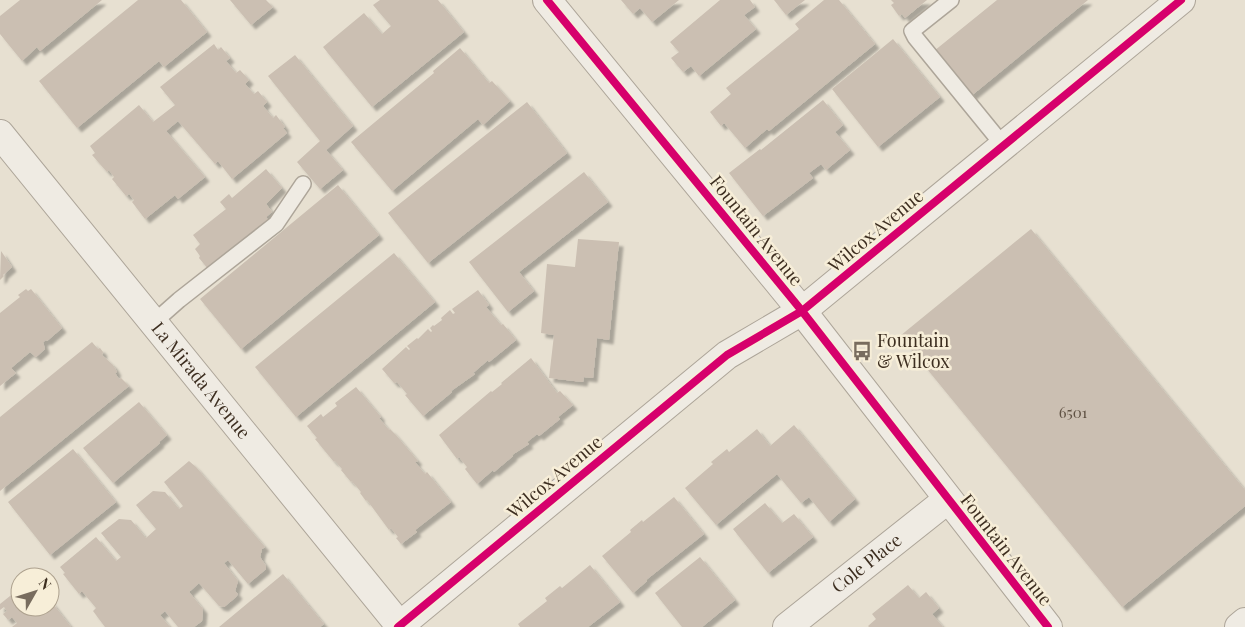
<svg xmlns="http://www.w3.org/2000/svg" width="1245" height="627" font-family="'Playfair Display',serif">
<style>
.building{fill:#cbbfb2;filter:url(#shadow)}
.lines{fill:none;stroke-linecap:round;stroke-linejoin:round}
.service-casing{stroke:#ada599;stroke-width:18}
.minor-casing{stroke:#ada599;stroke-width:30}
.tertiary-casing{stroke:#ada599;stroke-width:30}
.service{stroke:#efebe3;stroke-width:15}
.minor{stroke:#efebe3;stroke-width:28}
.tertiary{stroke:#efebe3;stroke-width:28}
.cycleway-casing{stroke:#f7eed8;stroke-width:11}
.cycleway{stroke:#d6006c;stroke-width:8}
.labels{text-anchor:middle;stroke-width:5;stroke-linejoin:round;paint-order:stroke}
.number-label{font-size:15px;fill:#605244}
.street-label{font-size:18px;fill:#3d2e20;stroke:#f7eed8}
.poi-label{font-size:18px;fill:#3d2e20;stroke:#f7eed8;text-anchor:start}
</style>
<defs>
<filter id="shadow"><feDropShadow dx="4.5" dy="4.5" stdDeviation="1" flood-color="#0004"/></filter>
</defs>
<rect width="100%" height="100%" fill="#e7e0d1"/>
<path class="building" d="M20,0H102L40,51L37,47L22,61L0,34V16Z
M138,0H181L207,32L164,67L159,61L77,128L39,81Z
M230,0H266L273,7L251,25Z
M380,0H438L464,32L372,107L323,47L364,13L382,34L391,26L373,5Z
M621,0H679L652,22L640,8L633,14Z
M720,0H750L755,7L744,15L756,29L699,76L691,66L683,72L671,58L679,52L670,42Z
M774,0H805L786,15Z
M824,0H839L875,44L769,131L767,129L745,148L724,123L721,126L710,112L731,94L726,88L799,29L795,24Z
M891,0H927L905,18L902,14L899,16L891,5L894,3Z
M997,0H1088L971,96L934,51Z
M893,39L940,97L878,147L832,89Z
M214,44L218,50L221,47L230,58L226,61L236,73L240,70L249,80L245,84L254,94L258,91L267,102L263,106L273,118L276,115L285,127L283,128L287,133L232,179L218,161L215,164L178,121L166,131L205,177L178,199L175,195L145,219L132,202L134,200L129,194L126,196L112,179L114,177L109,170L107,172L92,155L95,153L90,146L139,105L153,122L175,105L160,87Z
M460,48L489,83L492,81L510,101L483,125L478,119L392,191L351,142L434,73L433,71Z
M295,55L353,126L326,150L343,170L320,189L297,162L320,141L268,76Z
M823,100L843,125L835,132L850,150L826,170L821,164L809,173L813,178L763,216L729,173L760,149L761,150Z
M527,102L567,153L428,263L388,213Z
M266,169L282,188L266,204L272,212L266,217L270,223L209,270L199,258L200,256L195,249L200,244L193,235L226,209L220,202L229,194L232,198Z
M584,172L608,202L519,272L534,291L508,312L469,262Z
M338,185L379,235L241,349L200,299Z
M1031,229L1245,490V506L1122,607L900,336Z
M578,239L619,242L609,340L597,338L593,378L584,377L583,382L549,378L554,335L541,333L547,264L575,267Z
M1,251L12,267L3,275L4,276L0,280Z
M394,253L435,302L296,417L255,367Z
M26,289L28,291L31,289L62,328L47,341L46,340L43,342L45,349L36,357L30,352L11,368L16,373L0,386V313L20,297L18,295Z
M478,290L489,305L486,307L501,325L503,324L516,340L489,362L488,360L473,373L475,374L451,391L452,392L423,416L405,395L407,394L397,382L394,383L382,369L406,347L409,350L410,349L407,346L417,338L418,339L428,329L431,332L432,331L430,328L433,325L434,326L442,320L441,318L450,310L453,314L455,313L452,309Z
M92,342L98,349L100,348L103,352L102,355L113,365L117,372L115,373L119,379L121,378L129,386L0,491V417Z
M531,358L557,393L560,391L573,405L558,417L560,419L539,436L537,434L527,442L529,444L512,455L513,456L494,472L493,470L477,484L465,469L467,467L459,457L457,459L439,435L491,391L492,392L502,384L501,383Z
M356,387L381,417L379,418L389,430L390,429L395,434L418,461L415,462L425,474L427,472L451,502L415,530L417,532L401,544L396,538L398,537L391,528L389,530L367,500L366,501L360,493L361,492L352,481L351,482L341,470L342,469L335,461L334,462L315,439L317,438L307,426L321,414L323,417L337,406L335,403Z
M139,402L167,435L159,442L160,443L113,483L83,448Z
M794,425L855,499L829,522L809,497L801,503L777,474L716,525L685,488L713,464L711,462L727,449L729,452L757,429L770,446Z
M73,449L116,502L50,555L8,502Z
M189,461L196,467L265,547L262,549L260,557L266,566V569L248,584L228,560L224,563L238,581L235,591L238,594L236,597L224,607L219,606L199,583L189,592L203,609L202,621L194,627H178L165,611L160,615L170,627H105L93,611L96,608L82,591L79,594L63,574L65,573L60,567L96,537L116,561L121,557L101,533L119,519L131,520L146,538L156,529L136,505L153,491L165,492L179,509L183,506L164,482Z
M674,497L704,534L646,580L647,581L633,593L602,556L631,532L630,530L642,520L643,522Z
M765,503L782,523L794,514L813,537L768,573L733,529Z
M700,557L735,600L702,627H682L655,593Z
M590,565L620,602L588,627H520L518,624L547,601L545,598L560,586L562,588Z
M283,574L324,624L320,627H219Z
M908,585L919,598L926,592L939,608L932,614L943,627H869L868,626L876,619L872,614Z
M20,588V607H50V600L71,627H12L17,623L12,617L8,620L3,614L7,611L4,607L0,610V604Z"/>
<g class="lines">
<defs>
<path id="service" d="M951,0L912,31L915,37L1003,145
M153,323L179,300L276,224L303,184"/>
<g id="minor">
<path id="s1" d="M0,134L401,627"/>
<path d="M398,627L727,355L802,311L1181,0"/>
<path id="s2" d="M787,627L947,500"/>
<path d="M1239,627L1245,622"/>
</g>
<path id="tertiary" d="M547,0L802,311L1048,627"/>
</defs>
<use href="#service" class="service-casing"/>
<use href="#minor" class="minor-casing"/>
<use href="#tertiary" class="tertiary-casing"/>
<use href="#service" class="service"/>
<use href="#minor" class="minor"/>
<use href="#tertiary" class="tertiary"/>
<defs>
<path id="cycleway" d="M547,0L802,311L1048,627
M398,627L727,355L802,311L1181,0"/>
</defs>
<use href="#cycleway" class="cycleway-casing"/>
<use href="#cycleway" class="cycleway"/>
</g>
<defs>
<symbol id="bus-bare" viewBox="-9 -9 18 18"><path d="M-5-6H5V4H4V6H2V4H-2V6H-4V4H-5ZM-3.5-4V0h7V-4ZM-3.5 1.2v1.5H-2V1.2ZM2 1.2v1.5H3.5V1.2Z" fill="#786c5e" stroke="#f7eed8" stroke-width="2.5" paint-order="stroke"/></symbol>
</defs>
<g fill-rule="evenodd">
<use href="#bus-bare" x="848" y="337" width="28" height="28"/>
</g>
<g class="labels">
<g class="number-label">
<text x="1073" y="418">6501</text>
</g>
<g class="street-label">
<text transform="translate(756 231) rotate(51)" y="6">Fountain Avenue</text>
<text transform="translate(876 231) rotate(-40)" y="6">Wilcox Avenue</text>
<text dy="6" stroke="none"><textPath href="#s1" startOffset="318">La Mirada Avenue</textPath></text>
<text transform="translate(555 477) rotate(-40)" y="6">Wilcox Avenue</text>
<text transform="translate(1006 550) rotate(52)" y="6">Fountain Avenue</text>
<text dy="6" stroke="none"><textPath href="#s2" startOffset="102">Cole Place</textPath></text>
</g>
<g class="poi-label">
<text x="877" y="347">Fountain<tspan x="877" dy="21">&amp; Wilcox</tspan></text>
</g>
</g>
<g transform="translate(35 592) rotate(51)"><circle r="24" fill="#f7eed8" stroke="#ada18e"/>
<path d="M0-4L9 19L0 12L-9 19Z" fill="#786c5e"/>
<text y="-8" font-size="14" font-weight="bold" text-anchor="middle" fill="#3d2e20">N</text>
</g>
</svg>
